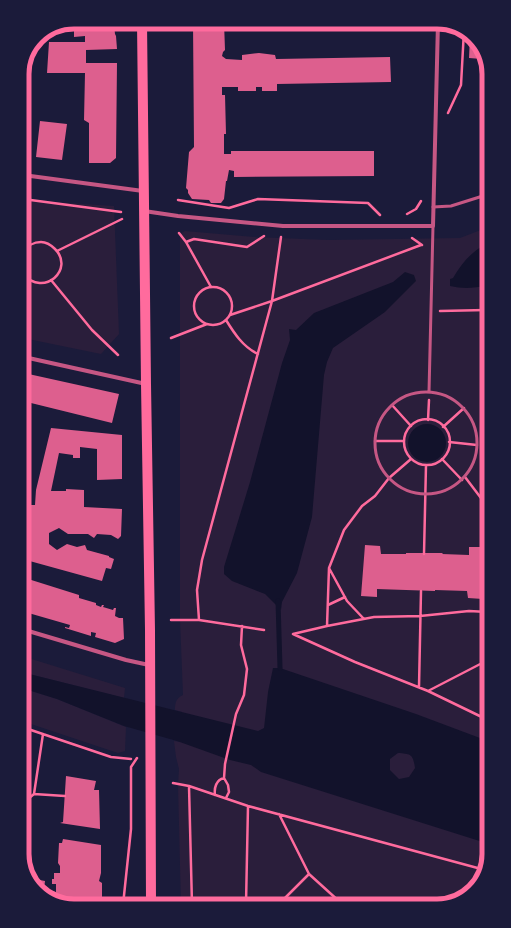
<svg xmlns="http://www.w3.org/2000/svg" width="511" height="928" font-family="'IBM Plex Serif',serif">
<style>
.green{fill:#2a1e3b}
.water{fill:#12122b;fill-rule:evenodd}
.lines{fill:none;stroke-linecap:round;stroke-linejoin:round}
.stream{stroke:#12122b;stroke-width:5}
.building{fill:#dd5f8e}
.path{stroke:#ff6b9d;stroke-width:2.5}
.service{stroke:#c65784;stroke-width:3}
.minor{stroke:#c65784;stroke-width:4}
.primary{stroke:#ff6b9d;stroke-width:10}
.rim{fill:none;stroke:#ff6b9d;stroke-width:5}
</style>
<rect width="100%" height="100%" fill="#1b1b3a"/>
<path class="green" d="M23,200L114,206L119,334L101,354L23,338Z
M486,228L489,857L480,883L457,902L181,905L178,785L179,769L176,757L174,741L180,742L182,712L175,710C175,703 176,698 183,695L180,620V234L185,231L254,237L328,240L460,238Z
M25,657L125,688L124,698L25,673Z
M25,689L57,699L126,727L125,751L118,753L25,722Z"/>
<path class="water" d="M486,244V286C474,288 462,289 450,286V279L453,278C461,264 471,252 486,244Z
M405,272L414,275L416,281L385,312L333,348L327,362L324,375L312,517L297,573L282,602L281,610L265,594L232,581L224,574V567L250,482L282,363L290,340L289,329L296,330L314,313L393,282Z
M408 443a19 19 0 1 1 38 0a19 19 0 1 1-38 0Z
M273,668H280L416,714L488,741L489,844L261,772L251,765L230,760L177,741L124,726L57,699L25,689V673L258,731L264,728L268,692ZM398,753C411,754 413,754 415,768L409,777L399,779L390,770V759Z"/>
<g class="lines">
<path class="stream" d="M278,601L280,668"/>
</g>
<path class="building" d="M74,22L116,23V24H114L115,34L116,36L117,49L86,50V63H117L116,158L110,163H89V123L84,120L85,73H47L49,42H85V36L74,37Z
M193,22H224L225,50L223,52L222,56L226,59L242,60V55L259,53L275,55L276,59L390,57L391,82L277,84V91H262V87H256V91H238V87H222V95H225L226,134H224V154H231V151H374V176L234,177V171L229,170L227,181H226L224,199L221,203H211L209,200L192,199L188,193V190L186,188L189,152L194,147Z
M470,36L485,54V62H482V59L469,58Z
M40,121L67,124L62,160L36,157Z
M24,373L119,394L112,423L31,403L27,418L24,417Z
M51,428L122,435V479L97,480V449L80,447V458H73V455L59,453L51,491H66V489L84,490V507L122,509L121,536L118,539L111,535L97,534L94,538L88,534H68L59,528L49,533V544L57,550L67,544L77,547L85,545L87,550L109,556V557L114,559L111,569L106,568L102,581L26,560L28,505H35L36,490Z
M365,545L380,546L381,554H406V553H443L442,554L469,555V547H484L483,599L468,598L467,591L435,590V591L377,589V597L361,596Z
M25,578L79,595V598L96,603V605L101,607L102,605H104L103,607L113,610L114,608H116L115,616L119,618H123L124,639L115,643L95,637L96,633L91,632V636L65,628V627L69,628L70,625L25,612Z
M66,776L96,781L94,790H99L100,829L60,823L63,822Z
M63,839L101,845V873L99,881L102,883V906H71L45,897L29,878L45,881L44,889L56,892V884H52V879H54V873H60V866L58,863L59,843H62Z"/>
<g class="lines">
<path class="path" d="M448,113L461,85L464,30
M23,199L121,212
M178,200L229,208L258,199L368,203L380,215
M407,214L416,209L421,201
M179,233L186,242L211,287
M412,238L422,245
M186,242L194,239L247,247L264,236
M57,251L122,219
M23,252C27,246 34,242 41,242C47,242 51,245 55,249C75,269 44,298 23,274
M51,280L92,330L118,355
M194 306a19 19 0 1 1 38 0a19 19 0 1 1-38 0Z
M440,311L486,310
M230,315L272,301L281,237
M226,320C234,333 243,347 258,354
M171,338L207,324
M392,405L411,426
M404 442a23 23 0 1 1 46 0a23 23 0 1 1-46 0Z
M428,420L429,400
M443,427L464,408
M375,441H404
M449,442L477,445
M442,459L462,480
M465,477L487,506
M424,554L426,465
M329,568L347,601L364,619
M328,605L345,597
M171,620H199L264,630
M199,620L197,590L202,560L272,301L421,245
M327,626L329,568L344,530L362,506L375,496L389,478L411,459
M293,634L355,662L428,691L488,660
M293,634L327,626L374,617L420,616L469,611L488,612
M484,662L488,652
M419,687L421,591
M428,691L488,720
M25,728L111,757L131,759
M43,734L34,794L65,796
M224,778L228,785L229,792L226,798
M173,783L189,786L248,806L485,870
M189,786L192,905
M215,795C214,788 216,780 224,778L225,764L236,714L244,695L247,669L241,645L242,626
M26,798L28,799L34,794
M279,814L309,874L341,903
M26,833L28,799
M246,904L248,806
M279,904L309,874
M123,905L131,829V767L137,758"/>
<path class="service" d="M433,207L451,206L486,195
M429,392L433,226
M375 443a51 51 0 1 1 102 0a51 51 0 1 1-102 0Z"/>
<path class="minor" d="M23,175L143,191
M144,211L178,216L283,226H433L438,22
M24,357L146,384
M25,630L126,660L149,665"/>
<path class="primary" d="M142,22L146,384L150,630L151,905"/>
</g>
<path d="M0 0H511V928H0ZM74 29H437A45 45 0 0 1 482 74V854A45 45 0 0 1 437 899H74A45 45 0 0 1 29 854V74A45 45 0 0 1 74 29Z" fill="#1b1b3a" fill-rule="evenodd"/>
<path class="rim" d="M74 29H437A45 45 0 0 1 482 74V854A45 45 0 0 1 437 899H74A45 45 0 0 1 29 854V74A45 45 0 0 1 74 29Z"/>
</svg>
